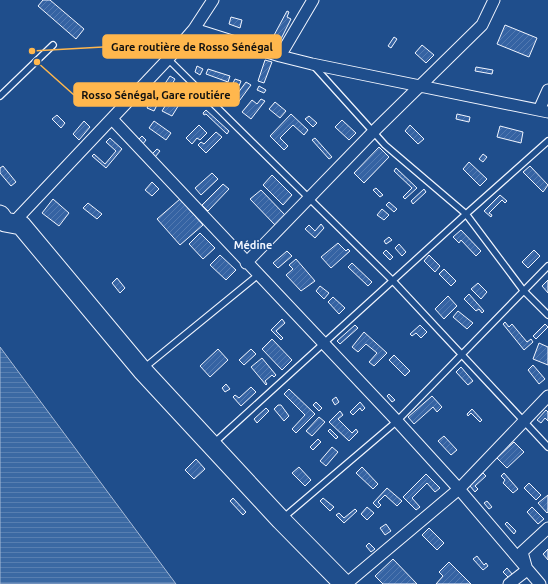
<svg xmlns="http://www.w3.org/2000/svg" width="548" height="584" font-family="Ubuntu,sans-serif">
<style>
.water{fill:url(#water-rules);stroke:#a8bbd7}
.building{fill:url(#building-hatch);stroke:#f2f6ff}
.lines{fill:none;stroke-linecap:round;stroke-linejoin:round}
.service-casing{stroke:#f2f6ff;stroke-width:8}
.minor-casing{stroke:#f2f6ff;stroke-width:13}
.trunk-casing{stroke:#f2f6ff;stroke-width:21}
.service{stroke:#1f4e8c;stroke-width:5.5}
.minor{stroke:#1f4e8c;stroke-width:11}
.trunk{stroke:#1f4e8c;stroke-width:19}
.labels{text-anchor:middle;stroke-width:3;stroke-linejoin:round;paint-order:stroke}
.neighbourhood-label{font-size:11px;font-weight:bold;fill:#f2f6ff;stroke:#1f4e8c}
.leader{fill:none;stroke:#ffb74d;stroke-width:1.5}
.callout-dot{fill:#ffb74d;stroke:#1f4e8c;stroke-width:1.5}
.callout{fill:#ffb74d;stroke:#ffb74d;stroke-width:1.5}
.callout-label{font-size:11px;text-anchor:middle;font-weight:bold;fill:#111}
</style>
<defs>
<pattern id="water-rules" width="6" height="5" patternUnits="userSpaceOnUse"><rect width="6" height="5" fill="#3b69a3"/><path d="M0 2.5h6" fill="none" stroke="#587fb1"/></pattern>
<pattern id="building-hatch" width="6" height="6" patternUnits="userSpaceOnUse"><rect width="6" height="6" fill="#3563a3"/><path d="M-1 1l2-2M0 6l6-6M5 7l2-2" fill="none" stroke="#537ab1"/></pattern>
</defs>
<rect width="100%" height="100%" fill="#1f4e8c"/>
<path class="water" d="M0,347L176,584H0Z"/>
<path class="building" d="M43,0H50L84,29L76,39L38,6Z
M287,11L289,12L287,17L291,19L279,43L272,39Z
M231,17L242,20L240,28L229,24Z
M505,25L537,38L529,57L497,44Z
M394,37L397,39L391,48L388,46Z
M422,45L434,55L426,63L415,53Z
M265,60L272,62L264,83L258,81Z
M197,66L203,69L200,75L195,72Z
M476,67L493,70L492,74L475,71Z
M208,69L230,76L228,82L206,74Z
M170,76L175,79L170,88L164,85Z
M235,79L241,81L239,86L233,83Z
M246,82L251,85L237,104L232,101Z
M259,86L266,90L264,93L257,90Z
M170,98L180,103L172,116L162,111Z
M261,99L265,101L251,119L242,112L252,100L257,104Z
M150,102L157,105L154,111L147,108Z
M275,102L286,111L280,118L269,109Z
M206,110L229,131L227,134L206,114L204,115L203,113Z
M291,114L308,130L304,135L293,125L280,138L288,146L284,150L270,136Z
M457,114L470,117L469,122L456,119Z
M57,115L65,123L61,128L52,119Z
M309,116L317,123L313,127L305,119Z
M342,120L356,133L349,140L335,127Z
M84,121L90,127L79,140L73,134Z
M154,121L171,133L166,140L149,128Z
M199,125L207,133L200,140L197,138L192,144L186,138Z
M410,125L424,139L418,144L405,131Z
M500,126L523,132L521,143L497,137Z
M216,132L222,137L206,153L198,145L201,142L204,144Z
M142,136L146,140L142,145L137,141Z
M110,138L122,149L106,168L92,156L94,154L105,164L116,151L106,142Z
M315,138L332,157L329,159L312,140Z
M379,147L389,157L364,183L354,173Z
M157,149L160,151L155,157L152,154Z
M483,154L487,157L483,162L479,159Z
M469,162L487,179L480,186L463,169Z
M3,166L16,182L11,186L0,173V168Z
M530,166L548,185L543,192L523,172Z
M396,168L417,188L405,199L403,197L412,188L394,171Z
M212,173L218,179L201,195L195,188Z
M272,175L292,195L283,205L263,185Z
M152,182L159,189L152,196L145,190Z
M223,184L229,189L208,211L202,205Z
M376,188L383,195L380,197L373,190Z
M424,189L426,192L413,204L411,201Z
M261,190L285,215L275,225L250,199Z
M500,195L507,201L505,203L502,200L489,213L492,215L491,217L484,211Z
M53,199L69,213L59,226L42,213Z
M180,199L203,225L180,245L157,219Z
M389,202L397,209L394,212L386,205Z
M88,203L102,214L97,219L83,208Z
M382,209L389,215L384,220L377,215Z
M321,224L324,228L315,238L305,229L309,225L315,231Z
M461,230L481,251L476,256L461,240L459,243L453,237Z
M200,233L215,248L203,259L189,244Z
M389,237L392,240L386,244L384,241Z
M338,243L346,251L348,249L350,251L331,268L321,257Z
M399,244L406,252L402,256L395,248Z
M386,250L393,257L390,260L383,253Z
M534,250L540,256L528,268L522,262Z
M287,251L292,256L278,268L273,263Z
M220,255L236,270L226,280L210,265Z
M429,255L440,266L435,272L424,261Z
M296,259L315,281L301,291L286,275L293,269L289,265Z
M352,263L372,282L368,286L348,267Z
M444,269L456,281L451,286L439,274Z
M117,278L125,288L120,293L112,283Z
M548,280V293L542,286Z
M478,283L487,292L481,299L471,289Z
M320,286L329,293L324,299L316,291Z
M469,294L484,311L482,313L479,309L476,311L464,299Z
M448,296L457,306L444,319L435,309Z
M333,297L345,308L339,314L328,302Z
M458,311L473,323L467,329L453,317Z
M282,319L285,323L276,331L283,338L281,340L271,330Z
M505,322L509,327L512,324L527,342L531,339L533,342L524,350L503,324Z
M545,324L548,327L536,339L533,336Z
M355,325L358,328L340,344L337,341Z
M420,325L427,332L421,338L416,333L412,336L410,334Z
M364,332L387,353L374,366L369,362L377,353L366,344L358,352L352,347Z
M272,339L292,360L282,370L262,349Z
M539,343L548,347V365L533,359Z
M218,349L228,360L210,377L200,366Z
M251,349L256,354L244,365L239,360Z
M394,355L410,371L405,376L389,360Z
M262,358L276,375L274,377L272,375L265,381L267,384L266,385L251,367Z
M533,365L545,379L539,384L528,370Z
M461,367L473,381L468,385L456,372Z
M226,384L230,389L225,392L222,388Z
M251,387L256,392L241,406L233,397L235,395L239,398Z
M289,389L315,414L296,433L292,429L305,415L284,394Z
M389,394L395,400L392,402L387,396Z
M432,396L442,407L437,412L433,407L414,424L408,417Z
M336,397L339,402L335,405L332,400Z
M316,402L322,408L319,411L313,405Z
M360,402L365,408L362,411L360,408L353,415L350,412Z
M278,405H281L289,416L284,421L274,409Z
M266,408L269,411L257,423L254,419Z
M472,409L482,420L480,422L471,413L468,416L467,414Z
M546,410L548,412V421L545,418L541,423L537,420Z
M340,411L343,415L338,419L352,433L356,429L358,432L349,441L329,422Z
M319,417L325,422L312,436L306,431Z
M330,429L338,437L336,439L328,431Z
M444,436L457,450L451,455L438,441Z
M318,439L321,442L313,450L310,447Z
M514,442L524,452L507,468L497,458Z
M332,447L338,452L326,466L320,461Z
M196,459L205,469L194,479L185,470Z
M299,467L311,480L305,486L292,473Z
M362,467L378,484L373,489L356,473Z
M483,473L486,476L475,486L478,489L475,492L470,486Z
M504,473L518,489L513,493L503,483L505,480L501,476Z
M426,474L440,488L435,492L427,483L412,498L420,507L416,510L403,497Z
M529,483L541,495L536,500L524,488Z
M387,488L402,501L397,506L385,495L378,502L381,505L378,508L373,503Z
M548,495V512L547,513L538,503Z
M233,498L246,512L243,515L230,501Z
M323,498L334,507L330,511L320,501Z
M487,501L492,507L489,509L484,503Z
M367,507L374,513L367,520L361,514Z
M532,507L544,519L538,524L527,512Z
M355,509L357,511L344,523L336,515L339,513L344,518Z
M507,522L516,531L514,534L505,524Z
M386,524L391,531L385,535L380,528Z
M429,528L444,543L437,550L422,535Z
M369,543L375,549L371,552L366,546Z
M548,549V560L543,554Z
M477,556L484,565L486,563L488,566L483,570L473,559Z
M393,559L417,584H383L375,576Z
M449,562L471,584H436L443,576L439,572Z
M507,568L513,575L509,578L503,572Z"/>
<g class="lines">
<defs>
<path id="service" d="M168,59L393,281L548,447
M313,65L385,145L466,214L523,290L548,315
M0,96L53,45
M144,368L258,275
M214,443L466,214L548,141
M283,518L397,421L548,266"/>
<path id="minor" d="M194,29L280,56L312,64L548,112
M280,56L313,0
M539,110L548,90
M112,119L397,421L459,489L540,584
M13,223L168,59L194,29L213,0
M246,263L373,132L482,25L494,0
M346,584L459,489L548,396
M509,584L527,570L522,552L548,528"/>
<path id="trunk" d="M0,215L5,222L21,225L142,370L281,520L344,584"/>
</defs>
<use href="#service" class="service-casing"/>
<use href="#minor" class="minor-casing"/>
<use href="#trunk" class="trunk-casing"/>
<use href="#service" class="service"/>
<use href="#minor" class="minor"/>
<use href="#trunk" class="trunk"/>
</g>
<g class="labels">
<g class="neighbourhood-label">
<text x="253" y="249">Médine</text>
</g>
</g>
<path class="leader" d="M32 51L103 47M37 62L74 95"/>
<g class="callout-dot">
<circle cx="32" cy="51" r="4"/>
<circle cx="37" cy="62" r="4"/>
</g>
<g class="callout">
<rect x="103" y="35" width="178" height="23" rx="4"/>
<rect x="74" y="83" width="165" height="23" rx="4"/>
</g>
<g class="callout-label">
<text x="192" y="51">Gare routière de Rosso Sénégal</text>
<text x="156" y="99">Rosso Sénégal, Gare routiére</text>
</g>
</svg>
